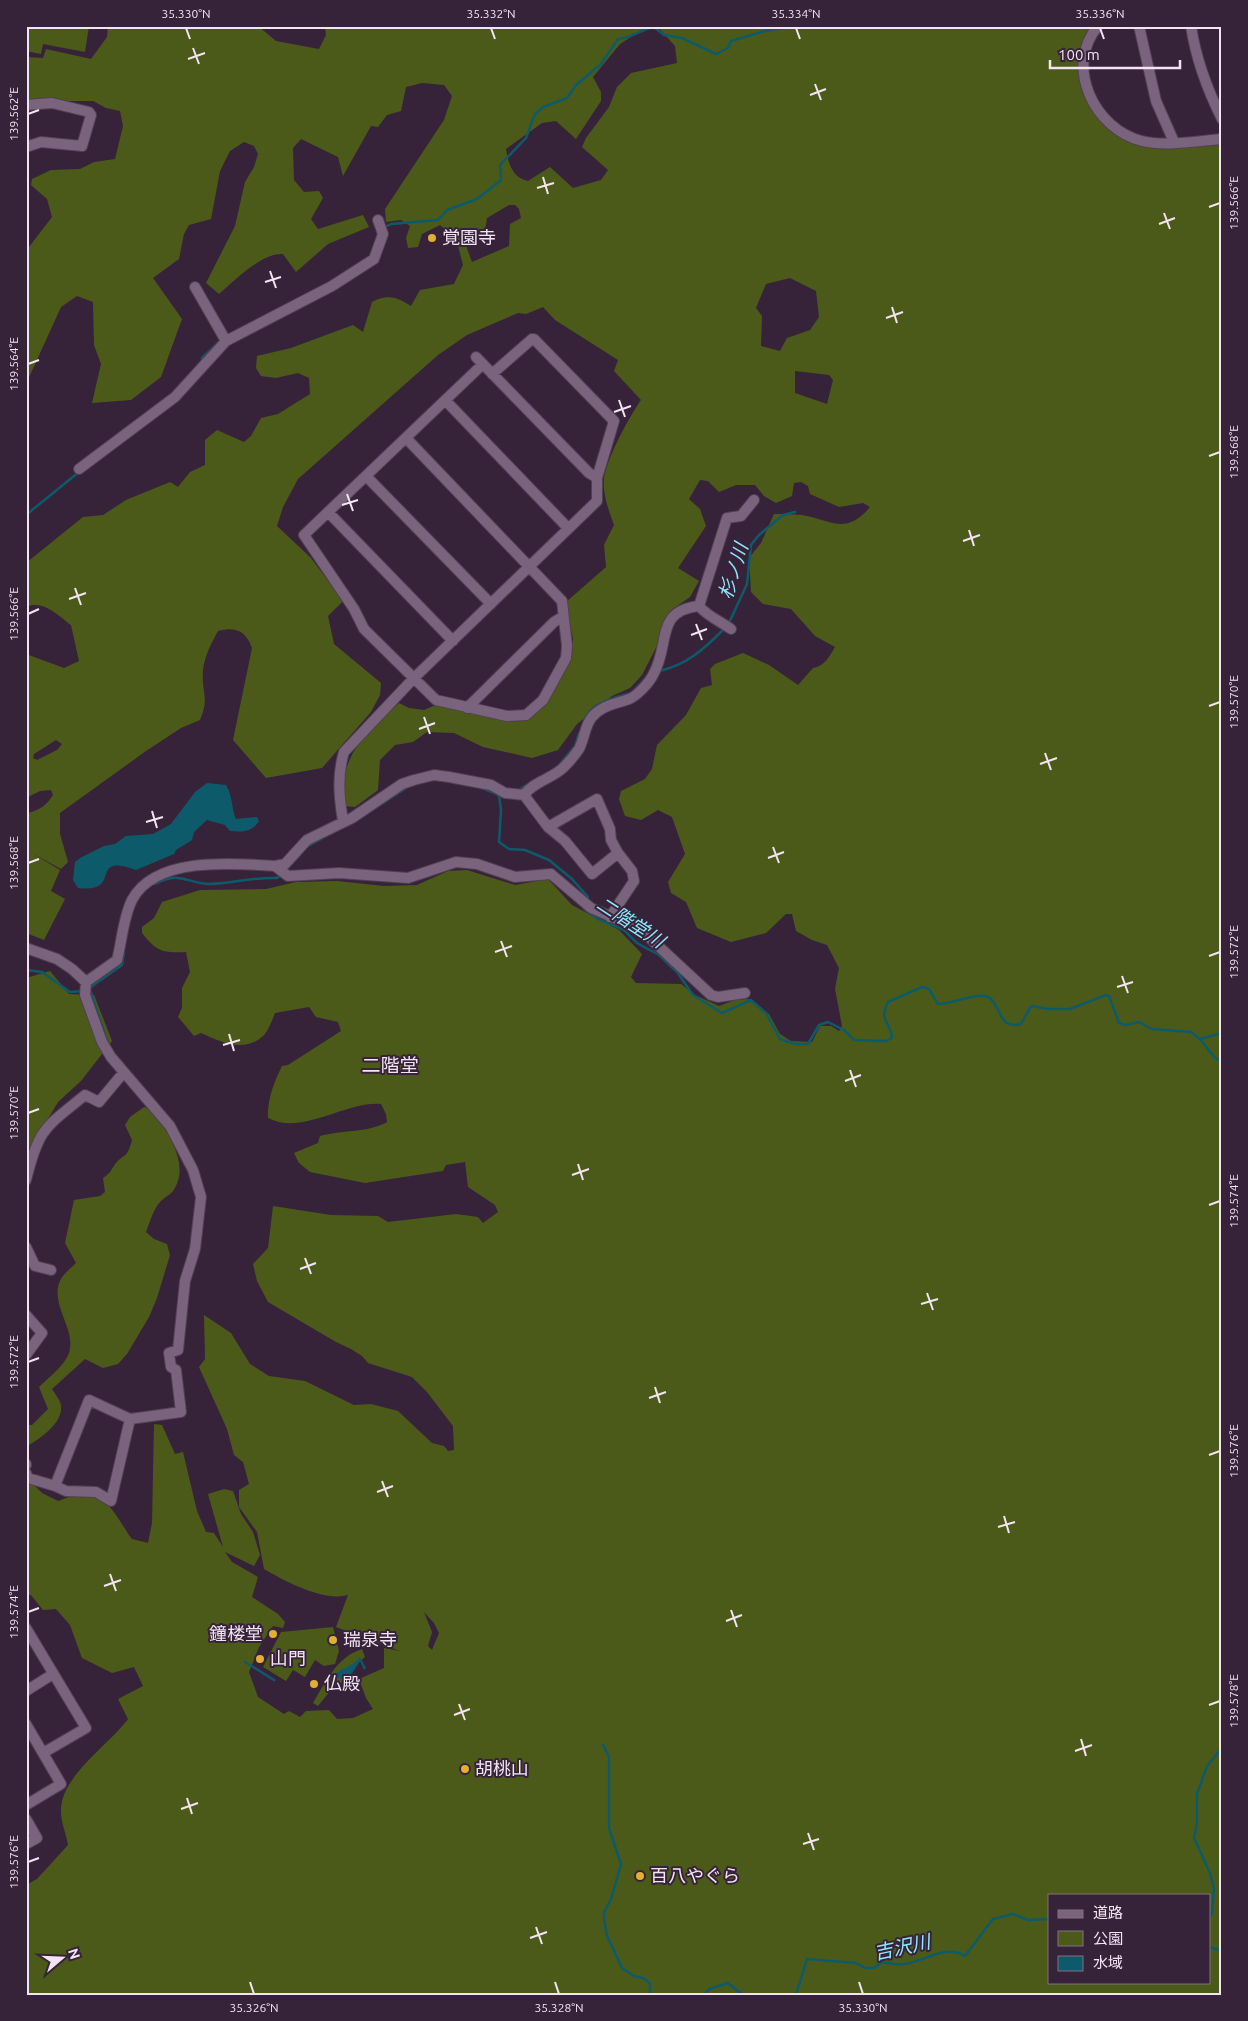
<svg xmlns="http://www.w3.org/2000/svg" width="1248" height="2021" font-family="Ubuntu,'Noto Sans JP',sans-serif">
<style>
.green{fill:#4c5a19;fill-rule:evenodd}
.water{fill:#0d5b6a}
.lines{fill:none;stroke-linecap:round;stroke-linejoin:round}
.stream{stroke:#0d5b6a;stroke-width:2.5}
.minor-casing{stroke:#513f53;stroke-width:12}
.minor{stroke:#7a637d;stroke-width:10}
.ticks{fill:none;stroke:#f2e4f3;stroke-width:2}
.poi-dot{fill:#e2af34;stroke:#372339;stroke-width:2}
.labels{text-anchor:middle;stroke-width:4;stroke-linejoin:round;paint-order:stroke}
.poi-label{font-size:18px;fill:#f2e4f3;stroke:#372339;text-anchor:start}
.water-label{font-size:19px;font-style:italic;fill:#8ee7fc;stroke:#372339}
.neighbourhood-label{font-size:19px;fill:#f2e4f3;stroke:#372339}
.neatline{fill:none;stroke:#f2e4f3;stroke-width:2}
.ticks-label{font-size:12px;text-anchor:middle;fill:#f2e4f3}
</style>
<rect width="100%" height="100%" fill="#372339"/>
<path class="green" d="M26,26H89L85,52L43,44L41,54L26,51Z
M108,26H258L276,41L319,49L326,35L325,26H648L620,44L593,77L601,92V101L576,139L556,121L542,123L506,149C508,162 512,178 528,181L550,167L573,188L601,180L608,170L582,147L586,138L609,107L617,87L631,73L677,63L675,46L657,26H1094L1083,87L1123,136L1222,145V1995H26V1885L37,1879L68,1845C66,1834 61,1822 61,1811C60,1777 109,1745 128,1719L118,1699L143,1686L134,1667L112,1673L82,1658L70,1625L56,1609L43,1610L31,1595H26V1477L42,1493L58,1501C65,1499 77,1492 85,1493C109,1494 120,1524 132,1539L148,1543L152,1523L154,1424L162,1425L175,1454L183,1452L197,1511L206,1532L214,1533L223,1547L208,1494L224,1489L233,1491L241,1514L253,1532L260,1555L254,1566L225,1552L232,1562L258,1577L252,1597L278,1614L285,1622L283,1628L273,1626L259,1647L249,1672L258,1697L284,1714L289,1711L300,1717L306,1711L329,1710L337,1719L353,1718L373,1709L366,1698L359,1679L384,1668V1648L400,1651L336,1627L348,1595C323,1602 285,1581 264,1569L257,1532L239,1507V1490L249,1484L243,1462L234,1455L227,1429L199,1367L205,1359L204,1315L231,1333L250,1364L269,1376L305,1381L354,1405L371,1404L398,1411L432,1443L444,1446L448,1451L454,1450L453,1426L427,1392L412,1377L368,1363L362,1356L351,1349L336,1342L268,1302L257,1281L253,1264L268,1248L273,1206L331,1215L378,1216L388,1222L456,1214L478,1217L483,1223L498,1212L495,1205L468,1187L465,1162L446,1165L443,1171L365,1183L310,1172L299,1163L294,1153L318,1143L320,1136C341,1130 368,1133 387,1122L386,1114L381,1104C345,1101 303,1136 268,1118C267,1100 274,1082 282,1066L288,1065L341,1031L338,1022L316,1017L309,1007L275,1013C272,1020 269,1030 264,1035C245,1054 221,1042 201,1033L194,1036L178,1017L182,1008V988L190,972L186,952C163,953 157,952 142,933V927L154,918L162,902L200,890L266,889L296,882L337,881L384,886L417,885L448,871L467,870L515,885L548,879L572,905L619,930L642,954L631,977L636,983L681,984L695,995L719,1006L735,1000L748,999L769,1014L780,1034L791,1041L812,1042L820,1026H831L839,1031L842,1026L835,989L839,968L827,945L812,940L796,931L792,914H786L766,933L731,942L697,928L686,902L671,893L668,882L685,854L672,817L658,810L641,820L625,816L619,799L621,791L645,779L652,769L657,745L686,715L701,688L712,685L710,669L715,664L743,653L769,665L798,685L813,668C825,666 829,657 835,647L815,636L791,609L763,604L751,592L749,558L761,543L774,514C783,514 793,514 802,515C831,520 846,536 870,507L863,503L839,507L810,494L808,486L801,482L794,483L792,496L776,503L764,496L755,485H736L719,492L708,481L700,480L689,499L700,509L706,526L678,568L699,581L690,597L670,611L660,640L642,675L630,688L612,696L577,724L558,750L532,758L483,747L454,733L427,732L413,742L395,745L380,760L378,790L355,807L343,806C339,756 364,734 399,703L409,708L424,710L438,704L516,718L548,696L566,669L573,639L565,603L606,567L604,545L614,525C609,511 602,493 604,478C608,456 628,419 641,400L614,371L618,360L555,320L543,307L526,314L518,313L467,335L438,355L298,479L283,507L277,526L311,558L343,601L328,616L334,644L381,683L380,695L371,712L322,768L266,778L233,740L252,648C246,631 236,626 218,631C211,644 205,655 203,670C201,692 210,697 200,720L181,728L146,751L60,813V834L68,862L61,869L32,853L60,870L51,891L65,899L44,940L26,933V811L28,813C40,810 47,805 53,795L51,790L40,791L26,798V654L64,668L79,661L71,625C59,616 43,599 26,607V563L83,517L103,515L126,500L170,482L178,487L190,472L205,465V440L217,430L244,442L251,436L261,418L278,414L310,394L309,378L298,373L276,378L261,376L256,368L257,356L291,348L353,325L363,332L372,302C388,294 396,297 411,306L420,290L454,284L463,265L456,238L440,225L422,234L418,247L408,248L406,238L410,226L401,220L386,222L385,209L444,120L452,96L444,85L422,83L406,87L401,111L387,115L378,127L371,126L343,176L338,157L301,139L293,148L294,180L304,192L319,191L323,198L311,219L318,229L363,215L369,227L328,244L296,272L283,254C263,252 234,281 219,294L206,283L235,226L245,182L254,167L258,154L254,146L244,142L230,151L220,171L211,219L189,225L184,234L179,259L153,278L182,319L161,377L131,400L92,403L101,364L94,345L93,302L77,296L61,307L26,384V251L52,217L47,199L31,185L32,179L51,170L80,169L94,162L115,159L123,126L120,111L106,108L93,101H26V57L43,58L46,49L91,59L107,37ZM509,205H515L519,209L521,218L510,224L509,246L472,262L465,243L485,231L487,218ZM790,278L816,291L819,317L810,330L787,338L780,351L761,346L762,316L756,308L766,284ZM795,371L829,375L833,380L827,404L795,393ZM56,740L62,744L57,750L37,760L33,758L34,754ZM424,1612L434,1623L439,1633L432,1650L428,1646L432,1632ZM1049,1895H1209V1982H1049Z
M50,971L69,994L94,995L112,1041L81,1081L58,1102L26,1156V978Z
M144,1107L156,1112C168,1136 191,1165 173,1191C170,1195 165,1197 161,1201C153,1209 150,1222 146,1232L154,1239L167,1244L170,1255L157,1298L149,1317L127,1354L118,1364L103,1368L85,1359L52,1389C55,1394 61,1401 61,1406C63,1424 39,1439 26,1447V1425H32L48,1409L39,1387C47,1379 60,1369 66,1359C83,1333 45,1304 62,1277C66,1272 72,1267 76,1263L65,1243L74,1200L100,1196L105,1192L103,1178C109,1174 110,1172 114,1166C122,1153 127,1161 132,1140L125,1125L130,1117Z
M333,1627L339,1651L335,1664L324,1666L315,1660L305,1677L293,1670L286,1681L263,1667L281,1632Z
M362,1649L365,1657L355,1665L347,1679L330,1691L318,1706L313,1703C326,1681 337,1657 362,1649Z"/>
<path class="water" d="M207,783L226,785C233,796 231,808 236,819L257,817L259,821C252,832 243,832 230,831L225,825L207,820L194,832L192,840L176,850L174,854L136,870C87,852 124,894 78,888L73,880L75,862L80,858L104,846L115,844L126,836L153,834L171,824L195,792Z
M360,1657L366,1668L364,1670L360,1661L351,1675L339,1679L336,1673L354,1663Z"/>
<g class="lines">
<path class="stream" d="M385,227L391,224L438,220L447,210L477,199L501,180L500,165L526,138L535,114L543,107L567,98L576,85L601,64L618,39C633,38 641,29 654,27L664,35L682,38L716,54L728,48L731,41L765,31L795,26
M202,362V358L217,344
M26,515L79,472
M729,623L747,584L751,545L759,535L783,515L795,512
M659,671C687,665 704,649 724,629
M633,692L649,674
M584,721C591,703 610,699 628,694
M560,764L575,746L579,733
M482,788L502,796
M518,791L528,784
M499,796L501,810L499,842L509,849L525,850L549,860L572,879L588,897L586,901
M357,820L406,788
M308,846L321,839
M286,870L300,855
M155,884C181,870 186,884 211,884C233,883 254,877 277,878L280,875
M585,906L584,909L598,919L624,930L637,943L659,955L677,972L693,995L722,1013L751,1000L766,1013L780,1039L795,1044H808L819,1025L828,1022L844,1030L854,1040L886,1041L892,1038C891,1022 878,1021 888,1002L922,987L929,989L938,1004C952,1004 978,992 988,997C1001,1003 997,1030 1021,1024L1031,1006L1049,1009H1070L1106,995L1109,996L1119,1023L1125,1025L1139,1022L1152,1029L1191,1032L1200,1039L1215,1058L1222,1062
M26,970L42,972L70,992L83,991
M88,989L122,965L124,952
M90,990L108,1044
M1200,1039L1222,1033
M245,1662L274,1680
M603,1745L609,1757V1828L621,1864L611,1899L604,1912V1919L607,1936L622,1968L634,1976L643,1978L650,1983V1995
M1209,1917L1212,1913L1214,1889L1210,1873L1194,1838L1197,1824V1794L1207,1766L1222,1748
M1209,1947L1222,1951
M704,1995L709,1989L728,1983L743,1995
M796,1995L807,1959L856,1963L865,1968H874L882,1962C889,1963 898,1965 905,1964C925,1961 946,1944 965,1956L993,1919L1013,1914L1028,1920L1049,1919"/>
<defs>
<path id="minor" d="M1098,26C1064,66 1094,129 1142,141C1166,147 1196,141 1222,139
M1139,26L1156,101L1174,142
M1191,26C1196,60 1207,89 1222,119
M26,105L52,103L89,112L91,115L82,146L41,142L26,147
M195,287L226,341
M476,357L589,473L597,478
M445,400L568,528
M406,438L562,601L567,646L566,658L543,700L526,715L507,716L436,700L364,629L354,609L304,535L483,364
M79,469L175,397L226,341L332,286L374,259L383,234L378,220
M366,476L491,604
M328,512L453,641
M699,606L727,518L741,516L754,500
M467,708L554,622L562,617
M524,795C534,781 552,779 564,767C569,762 575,755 579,749C584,740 585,725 592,717C602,705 616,704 629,699C637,696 649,683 653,675C671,644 654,611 699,606C707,616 720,621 731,629
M343,821C339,797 337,775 344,752L414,678L597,501V478L614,421L534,339H532L492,374
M548,827L565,841L592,874L618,853
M275,866L288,876L339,873L408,878L456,862L477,864L515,877L551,874L591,908L640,929L711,995L718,997L745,993
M26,948L57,959L72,969L86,982
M86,982L117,960C122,941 123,918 132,900C155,856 234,863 275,866L285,864L307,840L352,818L402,784L414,780L434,775L449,777L491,785L505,793L524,795L548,827L597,799L610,829L611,840L618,853L632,871L634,881L610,917
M86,982L85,995L102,1042L111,1057L170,1126L193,1170L201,1197L195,1249L185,1281L178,1350L169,1353L171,1367L176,1370L181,1412L130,1419
M26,1180C39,1127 45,1128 85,1095L99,1102L124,1072
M26,1247L35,1266L51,1270
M26,1315L42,1333L26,1355
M89,1400L130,1419L111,1501L96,1492L66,1491L55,1486Z
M26,1465V1464
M26,1473L28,1478L55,1486
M26,1628L86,1728L43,1753
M26,1691L53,1674
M26,1724L61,1784L26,1805
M26,1819L37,1838L26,1844"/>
</defs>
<use href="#minor" class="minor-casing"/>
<use href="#minor" class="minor"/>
</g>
<path class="ticks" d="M186,28L190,39M491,28L495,39M796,28L800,39M1100,28L1104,39M193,48L199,64M188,59L205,53M815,84L821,100M810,95L826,89M28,114L39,110M543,177L548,194M537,188L554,183M1209,207L1220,203M1164,213L1170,229M1159,224L1175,218M270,271L276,288M265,282L281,277M892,307L897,323M886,318L903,312M28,364L39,360M619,400L625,417M614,412L631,406M1209,456L1220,452M347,494L353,511M342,505L358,500M969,530L974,546M963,541L980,535M75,588L81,605M69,599L86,593M28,614L39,609M696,624L702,640M691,635L707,629M1209,706L1220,702M424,717L430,734M419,729L435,723M1045,753L1051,770M1040,764L1057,758M152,811L157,828M146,822L163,817M773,847L779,863M768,858L784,852M28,863L39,859M501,941L507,957M495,952L512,946M1209,956L1220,952M1122,976L1128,993M1117,987L1133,982M229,1034L234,1051M223,1045L240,1040M850,1070L856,1087M845,1081L861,1075M28,1113L39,1109M578,1164L583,1180M572,1175L589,1169M1209,1205L1220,1201M305,1258L311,1274M300,1269L316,1263M927,1293L933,1310M921,1304L938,1299M28,1362L39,1358M655,1387L660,1403M649,1398L666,1392M1209,1455L1220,1451M382,1481L388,1497M377,1492L393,1486M1004,1516L1009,1533M998,1527L1015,1522M110,1574L116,1591M104,1586L121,1580M731,1610L737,1627M28,1612L39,1608M726,1621L742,1615M459,1704L465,1720M1209,1705L1220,1701M454,1715L470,1709M1081,1739L1086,1756M1075,1751L1092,1745M187,1798L192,1814M181,1809L198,1803M808,1833L814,1850M803,1844L819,1839M28,1862L39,1858M536,1927L542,1944M530,1938L547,1932M250,1982L254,1994M555,1982L559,1994M859,1982L863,1994"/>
<g class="poi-dot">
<circle cx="432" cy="238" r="5"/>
<circle cx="273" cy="1634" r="5"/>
<circle cx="333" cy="1640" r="5"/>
<circle cx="260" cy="1659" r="5"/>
<circle cx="314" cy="1684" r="5"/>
<circle cx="465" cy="1769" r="5"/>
<circle cx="640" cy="1876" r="5"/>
</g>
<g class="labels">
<g class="poi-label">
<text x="442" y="244">覚園寺</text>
<text x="263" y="1640" text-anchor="end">鐘楼堂</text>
<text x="343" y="1646">瑞泉寺</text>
<text x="270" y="1665">山門</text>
<text x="324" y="1690">仏殿</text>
<text x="475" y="1775">胡桃山</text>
<text x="650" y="1882">百八やぐら</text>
</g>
<g class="water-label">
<text transform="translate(733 571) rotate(-73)" y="7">杉ノ川</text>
<text transform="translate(631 922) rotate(33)" y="7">二階堂川</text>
<text transform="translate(902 1947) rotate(-12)" y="7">吉沢川</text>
</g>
<g class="neighbourhood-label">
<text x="390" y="1072">二階堂</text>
</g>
</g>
<rect width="1248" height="2021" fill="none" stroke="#372339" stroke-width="55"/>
<rect x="1048" y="1894" width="162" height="90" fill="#372339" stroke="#827083"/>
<rect x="1058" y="1910" width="25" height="8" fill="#7a637d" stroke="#827083"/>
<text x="1093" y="1918" font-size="15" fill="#f2e4f3">道路</text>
<rect x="1058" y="1931" width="25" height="15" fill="#4c5a19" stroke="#827083"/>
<text x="1093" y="1944" font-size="15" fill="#f2e4f3">公園</text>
<rect x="1058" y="1956" width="25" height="15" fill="#0d5b6a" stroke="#827083"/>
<text x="1093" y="1968" font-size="15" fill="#f2e4f3">水域</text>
<g transform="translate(62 1958) rotate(71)" stroke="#372339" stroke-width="4" paint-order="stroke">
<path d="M0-4L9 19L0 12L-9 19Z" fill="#f2e4f3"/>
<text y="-8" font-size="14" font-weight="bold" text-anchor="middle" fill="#f2e4f3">N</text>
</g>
<path d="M1050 60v8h130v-8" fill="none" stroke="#f2e4f3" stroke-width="2.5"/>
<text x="1058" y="60" font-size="15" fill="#f2e4f3" stroke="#372339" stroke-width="4" paint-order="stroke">100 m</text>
<rect x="28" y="28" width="1192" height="1966" class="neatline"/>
<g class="ticks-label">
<text x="186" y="18">35.330°N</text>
<text x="491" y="18">35.332°N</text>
<text x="796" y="18">35.334°N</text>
<text x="1100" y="18">35.336°N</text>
<text transform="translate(14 114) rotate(-90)" y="4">139.562°E</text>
<text transform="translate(1234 203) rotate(-90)" y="4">139.566°E</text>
<text transform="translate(14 364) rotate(-90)" y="4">139.564°E</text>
<text transform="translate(1234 452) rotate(-90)" y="4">139.568°E</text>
<text transform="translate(14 614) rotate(-90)" y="4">139.566°E</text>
<text transform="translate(1234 702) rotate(-90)" y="4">139.570°E</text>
<text transform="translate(14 863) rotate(-90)" y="4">139.568°E</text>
<text transform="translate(1234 952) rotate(-90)" y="4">139.572°E</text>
<text transform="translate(14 1113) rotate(-90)" y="4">139.570°E</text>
<text transform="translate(1234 1201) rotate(-90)" y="4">139.574°E</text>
<text transform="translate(14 1362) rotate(-90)" y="4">139.572°E</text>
<text transform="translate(1234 1451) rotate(-90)" y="4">139.576°E</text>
<text transform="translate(14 1612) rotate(-90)" y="4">139.574°E</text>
<text transform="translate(1234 1701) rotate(-90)" y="4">139.578°E</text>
<text transform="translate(14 1862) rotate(-90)" y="4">139.576°E</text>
<text x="254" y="2012">35.326°N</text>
<text x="559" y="2012">35.328°N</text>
<text x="863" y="2012">35.330°N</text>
</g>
</svg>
